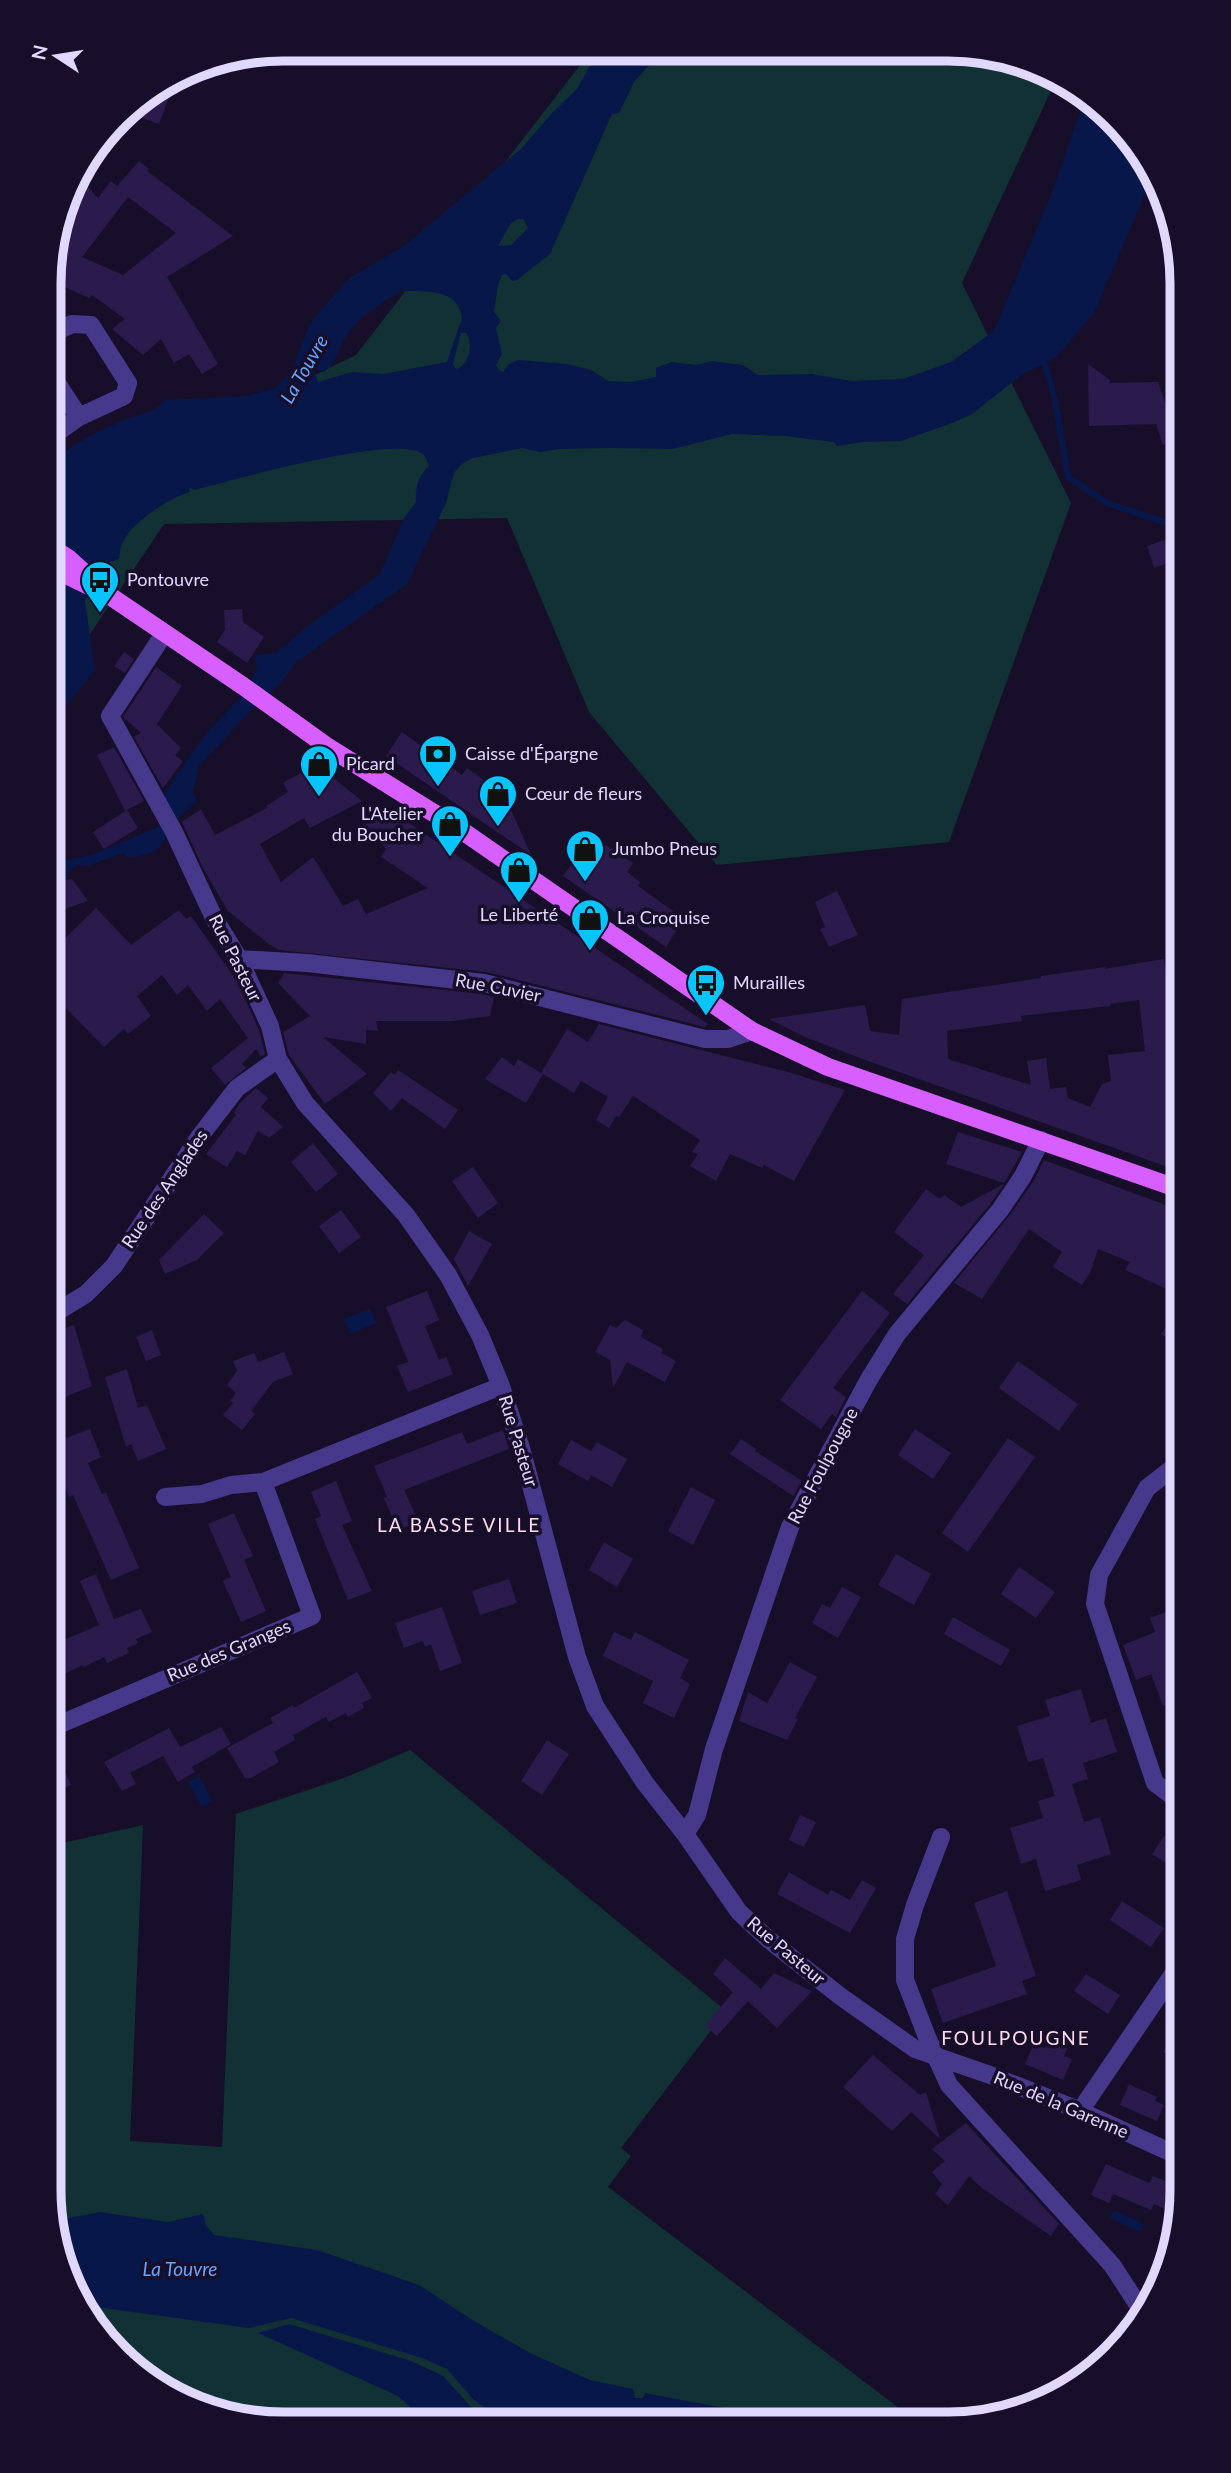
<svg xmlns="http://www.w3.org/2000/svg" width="1231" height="2473" font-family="Lato,sans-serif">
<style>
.green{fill:#123134}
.water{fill:#08174a;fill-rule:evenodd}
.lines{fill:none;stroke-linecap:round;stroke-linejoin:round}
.stream{stroke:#08174a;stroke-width:6}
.building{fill:#2b1a4c;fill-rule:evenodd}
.minor{stroke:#46388b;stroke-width:18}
.major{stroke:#d85fff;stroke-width:18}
.labels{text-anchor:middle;stroke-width:7;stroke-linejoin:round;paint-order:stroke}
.poi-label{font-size:18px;fill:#e1d8ff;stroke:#170f2a;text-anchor:start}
.street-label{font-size:18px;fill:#e1d8ff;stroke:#170f2a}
.water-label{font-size:19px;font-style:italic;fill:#66a4ff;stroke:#170f2a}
.neighbourhood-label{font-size:19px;letter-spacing:2px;fill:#ffdaed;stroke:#170f2a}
.rim{fill:none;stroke:#e1d8ff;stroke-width:9}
</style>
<rect width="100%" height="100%" fill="#170f2a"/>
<path class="green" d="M591,51L993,53L1054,84L962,283L1071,503L949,842L717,865L589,712L507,518L164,524L51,692V601L201,430L356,355Z
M410,1750L726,2011L621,2148L631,2156L608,2187L920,2424L252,2422L180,2400L129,2366L61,2265L49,2190V1846L143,1825L130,2141L222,2147L236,1814L344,1778Z"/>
<path class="water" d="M598,51H662L634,82L619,113L612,114L550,254L517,280L512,281L506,274L502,275L498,285L494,312L501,321L496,328L502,354L496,365L499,370L503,372L509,364L518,360L567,364L591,370L608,381L631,382L656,377V368L671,362L697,365L711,361L743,365L758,375L812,374L852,381L903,379L951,362L994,331L1050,197L1085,99L1103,107L1148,175L1144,184L1148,187L1094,313L1058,355L1045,364L1024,373L972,414L952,423L901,441L862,442L837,446L834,442L784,436L732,434L673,449L610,448L560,449L540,452L522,448L473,458L462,464L454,473L446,503L407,584L296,662L280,684L254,707L199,766L193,792L197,802C190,808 181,813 176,821C158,846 164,855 127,857L124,853L87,866L78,865L70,869L66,881L50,884V863L92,855L160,826L165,793L200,741L241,696L257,669L255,655L276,653L308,626L380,574L404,518L416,502C415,488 418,476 429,466C427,461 426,456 421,453C392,435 233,480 194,490L189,487L190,492C169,498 132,522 123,542C120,547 120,554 119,559L104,564L85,601L95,670L50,726L51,463C73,443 100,430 127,419C141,414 157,412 165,400L248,396L275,388L292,371L310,323L343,285L351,277L404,246L521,149L551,114L577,89ZM518,219H523L528,228L511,245L498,246L511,223ZM401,291C424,292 458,287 462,318L447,362L383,374L352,372L318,382L312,368L324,372C338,363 340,342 351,329C364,313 384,302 401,291ZM461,333H466C474,344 469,366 456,369L453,364Z
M370,1309L376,1323L350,1334L344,1319Z
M199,1776L213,1801L202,1807L188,1782Z
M1114,2210L1144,2224L1140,2232L1110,2218Z
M100,2212L168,2222L203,2214L206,2225L214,2235L317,2250L419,2285L474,2321L530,2353L590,2380L633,2389L635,2398H643L645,2393L724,2408L816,2413L927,2424L511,2423L487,2410L473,2399L447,2369L422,2358L291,2318L249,2328L89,2306L61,2265L53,2216L69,2218Z
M289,2324L411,2361L443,2376L473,2409L498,2423L427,2422L398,2396L258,2333Z"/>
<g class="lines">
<path class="stream" d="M1045,364L1055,400L1068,477L1107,503L1182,528"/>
</g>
<path class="building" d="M176,78L159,124L125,112L128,107Z
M139,161L149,169L147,171L233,236L167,277L218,364L202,374L189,354L174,363L161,339L143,355L112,329L125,319L92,295L89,298L51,281V253L72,183L80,186L83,182L98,198L111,181L117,186ZM128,197L176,233L123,275L82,257Z
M1088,364L1110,380L1109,383L1158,382L1178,439L1163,445L1156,424L1089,426Z
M1170,538L1178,560L1154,568L1147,546Z
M242,609L243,622L264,637L247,663L217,642L225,630L224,610Z
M124,652L134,659L125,673L114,666Z
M156,667L182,686L157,724L181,748L175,755L183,761L163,788L134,737L141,733L123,717Z
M402,732L462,775L467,768L504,794L531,855L386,756Z
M114,747L144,801L125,811L97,755Z
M316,764L362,801L310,828L304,818L260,844L281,882L313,857L343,906L358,899L366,914L428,888L381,857L386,849L361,820L382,805L708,1024L705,1027L487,972L279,950L270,945L228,911L203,868L182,822L201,809L215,835L267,808L266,806L288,792L283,783Z
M127,810L138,828L104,849L93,832Z
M592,836L633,863L627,872L640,882L638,886L684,919L666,947L563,876Z
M72,879L88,901L50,914V884Z
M837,891L858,935L829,947L820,929L825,927L815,902Z
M96,908L131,945L179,910L186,919L191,916L238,983L259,1030L265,1054L261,1057L256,1049L242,1064L246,1068L225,1085L211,1068L248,1038L220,999L207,1011L188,985L177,995L162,975L137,996L151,1016L128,1034L124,1029L104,1047L50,992V953Z
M1164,959L1182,1080V1172L868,1061L805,1037L769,1019L865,1005L870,1031L899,1035L902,999L1041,978V976L1105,967V969ZM1139,1000L1145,1051L1108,1055L1111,1081L1102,1084L1090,1107L1068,1098L1066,1087L1050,1089L1046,1058L1027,1061L1031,1085L948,1059L947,1031L1022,1021L1021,1016L1110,1006V1004Z
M284,973L482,994L494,997L490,1016L453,1021H376L378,1031L366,1030V1044L323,1037L367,1074L325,1104L289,1055L283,1032L310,1016L278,983Z
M599,1024L788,1072L845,1090L794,1181L764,1165L762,1168L730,1154L716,1181L690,1166L698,1154L692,1152L700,1140L633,1096L619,1117L616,1116L609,1128L596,1120L608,1097L581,1081L574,1093L543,1074L526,1103L485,1079L502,1057L514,1066L518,1059L541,1073L567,1029L588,1042Z
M398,1070L458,1110L445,1129L402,1098L391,1111L373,1093L391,1072L395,1075Z
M256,1088L268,1098L261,1107L283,1127L269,1138L258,1131L245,1155L237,1151L227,1167L206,1154L236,1115L234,1113L240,1103Z
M958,1132L1022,1152L1004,1183L946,1164Z
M313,1143L338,1174L316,1192L291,1162Z
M1044,1160L1182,1211V1296L1125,1270L1130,1262L1098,1249L1091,1271L1082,1285L1053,1267L1062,1252L1029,1229L982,1299L954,1283L1009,1216L1033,1182Z
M473,1167L498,1203L478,1218L452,1181Z
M1004,1184L991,1203L907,1304L893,1294L924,1255L894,1232L926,1189L940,1199L944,1195L961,1207Z
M341,1210L361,1237L339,1253L319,1226Z
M204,1214L224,1233L197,1260L165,1274L159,1260Z
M469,1231L492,1244L468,1286L454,1259Z
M427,1291L439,1320L425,1326L439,1360L446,1357L453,1374L408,1392L397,1366L408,1362L386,1307Z
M862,1291L890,1313L833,1388L846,1397L836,1417L832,1414L821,1429L780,1400Z
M1182,1303V1347L1161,1334Z
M625,1320L643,1330L641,1337L663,1349L661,1353L676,1361L665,1382L627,1362L613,1388L610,1360L595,1352L610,1325L616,1328Z
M74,1325L92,1386L50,1403V1333Z
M152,1330L161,1355L146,1361L136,1337Z
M284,1352L293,1374L273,1382L251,1411L255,1414L242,1430L223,1415L233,1403L230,1401L236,1393L227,1385L237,1371L233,1361L254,1353L258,1362Z
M1018,1361L1078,1404L1059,1431L999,1388Z
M127,1369L138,1408L147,1405L166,1449L138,1461L131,1444L126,1447L105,1377Z
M90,1429L101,1457L88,1463L102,1494L106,1493L139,1568L111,1580L73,1495L69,1497L50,1450V1444Z
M915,1429L951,1453L933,1479L898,1455Z
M503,1430L509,1449L404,1490L419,1522L398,1530L384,1498L387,1497L374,1466L462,1432L467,1444Z
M1008,1438L1035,1457L968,1552L942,1533Z
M741,1439L756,1449L755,1451L802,1481L793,1496L730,1454Z
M571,1440L591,1451L597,1442L627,1459L612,1487L591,1475L588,1481L558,1464Z
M336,1481L352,1521L342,1525L372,1591L348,1600L315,1519L321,1516L311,1492Z
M691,1487L715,1500L693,1545L668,1531Z
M234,1513L253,1556L244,1560L266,1611L241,1622L223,1581L231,1577L208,1524Z
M604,1542L633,1559L617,1587L589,1570Z
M896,1554L931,1574L914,1605L878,1585Z
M1019,1567L1055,1592L1036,1618L1001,1594Z
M96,1574L114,1619L141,1609L152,1632L136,1639L138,1643L127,1648L129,1653L107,1663L104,1657L84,1667L83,1665L64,1674L62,1671L50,1677V1646L99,1625L80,1581Z
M509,1579L517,1603L480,1615L472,1591Z
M842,1587L861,1597L838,1638L812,1623L822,1604L830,1608Z
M1182,1606V1700L1163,1706L1151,1674L1136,1680L1123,1645L1155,1632L1150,1618Z
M442,1607L462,1663L440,1671L431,1644L425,1647L423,1641L404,1648L395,1623Z
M953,1617L1010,1650L1001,1666L944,1634Z
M614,1632L631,1640L635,1632L689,1660L680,1678L690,1684L674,1718L643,1703L653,1681L603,1656Z
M790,1662L817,1677L795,1718L798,1719L787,1740L739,1721L748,1692L767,1703Z
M357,1672L372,1698L362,1703L364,1708L348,1717L346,1713L329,1722L326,1717L293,1735L295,1740L274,1752L279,1762L251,1778H245L227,1748L273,1723L270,1718L293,1705L294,1708Z
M1081,1689L1091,1723L1106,1718L1117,1752L1083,1763L1088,1779L1072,1784L1084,1822L1100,1817L1111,1854L1077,1865L1081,1880L1045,1891L1036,1859L1021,1864L1010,1828L1043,1818L1038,1801L1055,1796L1043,1758L1028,1762L1017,1726L1050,1716L1045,1700Z
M221,1727L231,1744L192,1767L195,1772L178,1782L163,1756L130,1773L136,1784L122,1791L104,1762L169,1728L180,1747Z
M547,1740L569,1754L542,1795L521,1781Z
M63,1767L71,1785L49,1795V1773Z
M800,1815L816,1822L804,1847L789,1840Z
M1164,1836L1182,1848V1873L1152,1854Z
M789,1872L828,1895L831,1890L850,1900L862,1880L876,1888L850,1933L777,1894Z
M1007,1891L1036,1976L1022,1981L1027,1994L943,2023L931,1989L996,1966L974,1903Z
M1122,1901L1164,1928L1151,1947L1110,1920Z
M725,1958L761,1989L774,1973L812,1991L777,2028L748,2001L717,2036L705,2026L733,1992L713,1974Z
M1086,1974L1120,1995L1108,2014L1074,1991Z
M1182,2023V2064L1163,2052Z
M1049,2039L1068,2046L1064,2056L1072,2059L1063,2080L1025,2064L1034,2044L1045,2048Z
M873,2055L920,2095L926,2092L940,2139L911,2112L892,2131L843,2087Z
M1129,2084L1157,2097L1155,2101L1164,2105L1157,2121L1120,2105Z
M966,2123L1059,2224L1051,2236L982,2188L969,2176L948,2205L935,2194L942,2184L932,2172L945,2161L932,2149Z
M1106,2164L1149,2183L1153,2176L1173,2184L1170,2192L1180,2197L1173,2212L1154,2204L1151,2210L1113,2194L1109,2203L1091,2195Z"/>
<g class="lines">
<path class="minor" d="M51,374L79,417
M51,437L79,417L124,396L128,383L91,325L72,324L51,334
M164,634L110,716L174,832L214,918L239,959L270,1026L278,1059L305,1103L406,1215L448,1275L480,1335L501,1386L521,1448L577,1657L595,1706L645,1783L685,1834L739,1912L768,1939L840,1996L915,2049L990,2075L1071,2107L1181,2157
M239,959L307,963L484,983L705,1039H728L752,1031
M50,1316L86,1294L114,1266L200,1136L237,1088L278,1059
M165,1497L202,1494L231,1485L263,1482L501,1386
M49,1729L312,1616L263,1482
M1182,1803L1155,1783L1095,1604L1099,1575L1147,1488L1182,1461
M685,1834L697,1815L714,1749L790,1527L868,1381L897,1334L1000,1210L1023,1176L1041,1140
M941,1837L915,1905L905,1939V1980L927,2037L949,2085L1112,2265L1144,2314
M1080,2111L1182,1961"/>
<path class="major" d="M51,547L68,558L110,596L243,686L328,747L461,830L752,1031L828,1067L1182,1190
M51,568L95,589"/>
</g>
<defs>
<symbol id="bus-pin" viewBox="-11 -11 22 30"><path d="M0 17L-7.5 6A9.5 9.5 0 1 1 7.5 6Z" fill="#04c5ff" stroke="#170f2a"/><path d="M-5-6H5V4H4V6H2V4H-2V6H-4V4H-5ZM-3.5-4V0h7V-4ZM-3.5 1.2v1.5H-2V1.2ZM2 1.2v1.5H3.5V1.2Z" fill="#111"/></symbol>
<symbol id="bank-pin" viewBox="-11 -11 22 30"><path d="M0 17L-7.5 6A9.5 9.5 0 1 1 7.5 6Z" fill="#04c5ff" stroke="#170f2a"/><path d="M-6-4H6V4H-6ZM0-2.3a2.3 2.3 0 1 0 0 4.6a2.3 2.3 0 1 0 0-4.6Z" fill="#111"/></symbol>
<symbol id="shop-pin" viewBox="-11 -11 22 30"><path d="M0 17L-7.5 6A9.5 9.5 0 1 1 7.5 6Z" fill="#04c5ff" stroke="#170f2a"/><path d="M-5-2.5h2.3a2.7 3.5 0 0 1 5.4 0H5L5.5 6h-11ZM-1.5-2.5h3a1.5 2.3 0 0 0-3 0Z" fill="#111"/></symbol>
</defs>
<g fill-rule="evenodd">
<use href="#bus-pin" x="78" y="558" width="44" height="60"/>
<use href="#bank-pin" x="416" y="732" width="44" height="60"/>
<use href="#shop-pin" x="297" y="742" width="44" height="60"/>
<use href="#shop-pin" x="476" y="772" width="44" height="60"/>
<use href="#shop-pin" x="428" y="802" width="44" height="60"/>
<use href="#shop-pin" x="563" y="827" width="44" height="60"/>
<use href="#shop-pin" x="497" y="848" width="44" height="60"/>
<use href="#shop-pin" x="568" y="896" width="44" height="60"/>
<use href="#bus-pin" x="684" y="961" width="44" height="60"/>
</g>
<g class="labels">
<g class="poi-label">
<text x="127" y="586">Pontouvre</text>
<text x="465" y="760">Caisse d'Épargne</text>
<text x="346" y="770">Picard</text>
<text x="525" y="800">Cœur de fleurs</text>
<text x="423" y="820" text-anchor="end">L'Atelier<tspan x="423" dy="21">du Boucher</tspan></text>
<text x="612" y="855">Jumbo Pneus</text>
<text x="519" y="921" text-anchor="middle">Le Liberté</text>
<text x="617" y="924">La Croquise</text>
<text x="733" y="989">Murailles</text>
</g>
<g class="street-label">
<text transform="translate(235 958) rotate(63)" y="6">Rue Pasteur</text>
<text transform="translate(498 988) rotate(11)" y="6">Rue Cuvier</text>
<text transform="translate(165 1189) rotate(-56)" y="6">Rue des Anglades</text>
<text transform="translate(518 1441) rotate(73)" y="6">Rue Pasteur</text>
<text transform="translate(823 1466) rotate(-62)" y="6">Rue Foulpougne</text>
<text transform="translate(229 1651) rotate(-23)" y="6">Rue des Granges</text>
<text transform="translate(786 1951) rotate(40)" y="6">Rue Pasteur</text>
<text transform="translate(1061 2105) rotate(23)" y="6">Rue de la Garenne</text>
</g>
<g class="water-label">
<text transform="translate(304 369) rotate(-60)" y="7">La Touvre</text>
<text x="180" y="2276">La Touvre</text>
</g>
<g class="neighbourhood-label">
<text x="459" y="1532">LA BASSE VILLE</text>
<text x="1016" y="2045">FOULPOUGNE</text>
</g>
</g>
<path d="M0 0H1231V2473H0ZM283 61H948A222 222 0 0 1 1170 283V2190A222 222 0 0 1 948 2412H283A222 222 0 0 1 61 2190V283A222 222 0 0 1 283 61Z" fill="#170f2a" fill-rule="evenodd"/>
<path class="rim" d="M283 61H948A222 222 0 0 1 1170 283V2190A222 222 0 0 1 948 2412H283A222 222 0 0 1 61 2190V283A222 222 0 0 1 283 61Z"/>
<g transform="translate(56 56) rotate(282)" stroke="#170f2a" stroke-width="5" paint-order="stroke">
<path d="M0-5L12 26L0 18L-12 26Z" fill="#e1d8ff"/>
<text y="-10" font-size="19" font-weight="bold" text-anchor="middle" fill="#e1d8ff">N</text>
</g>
</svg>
